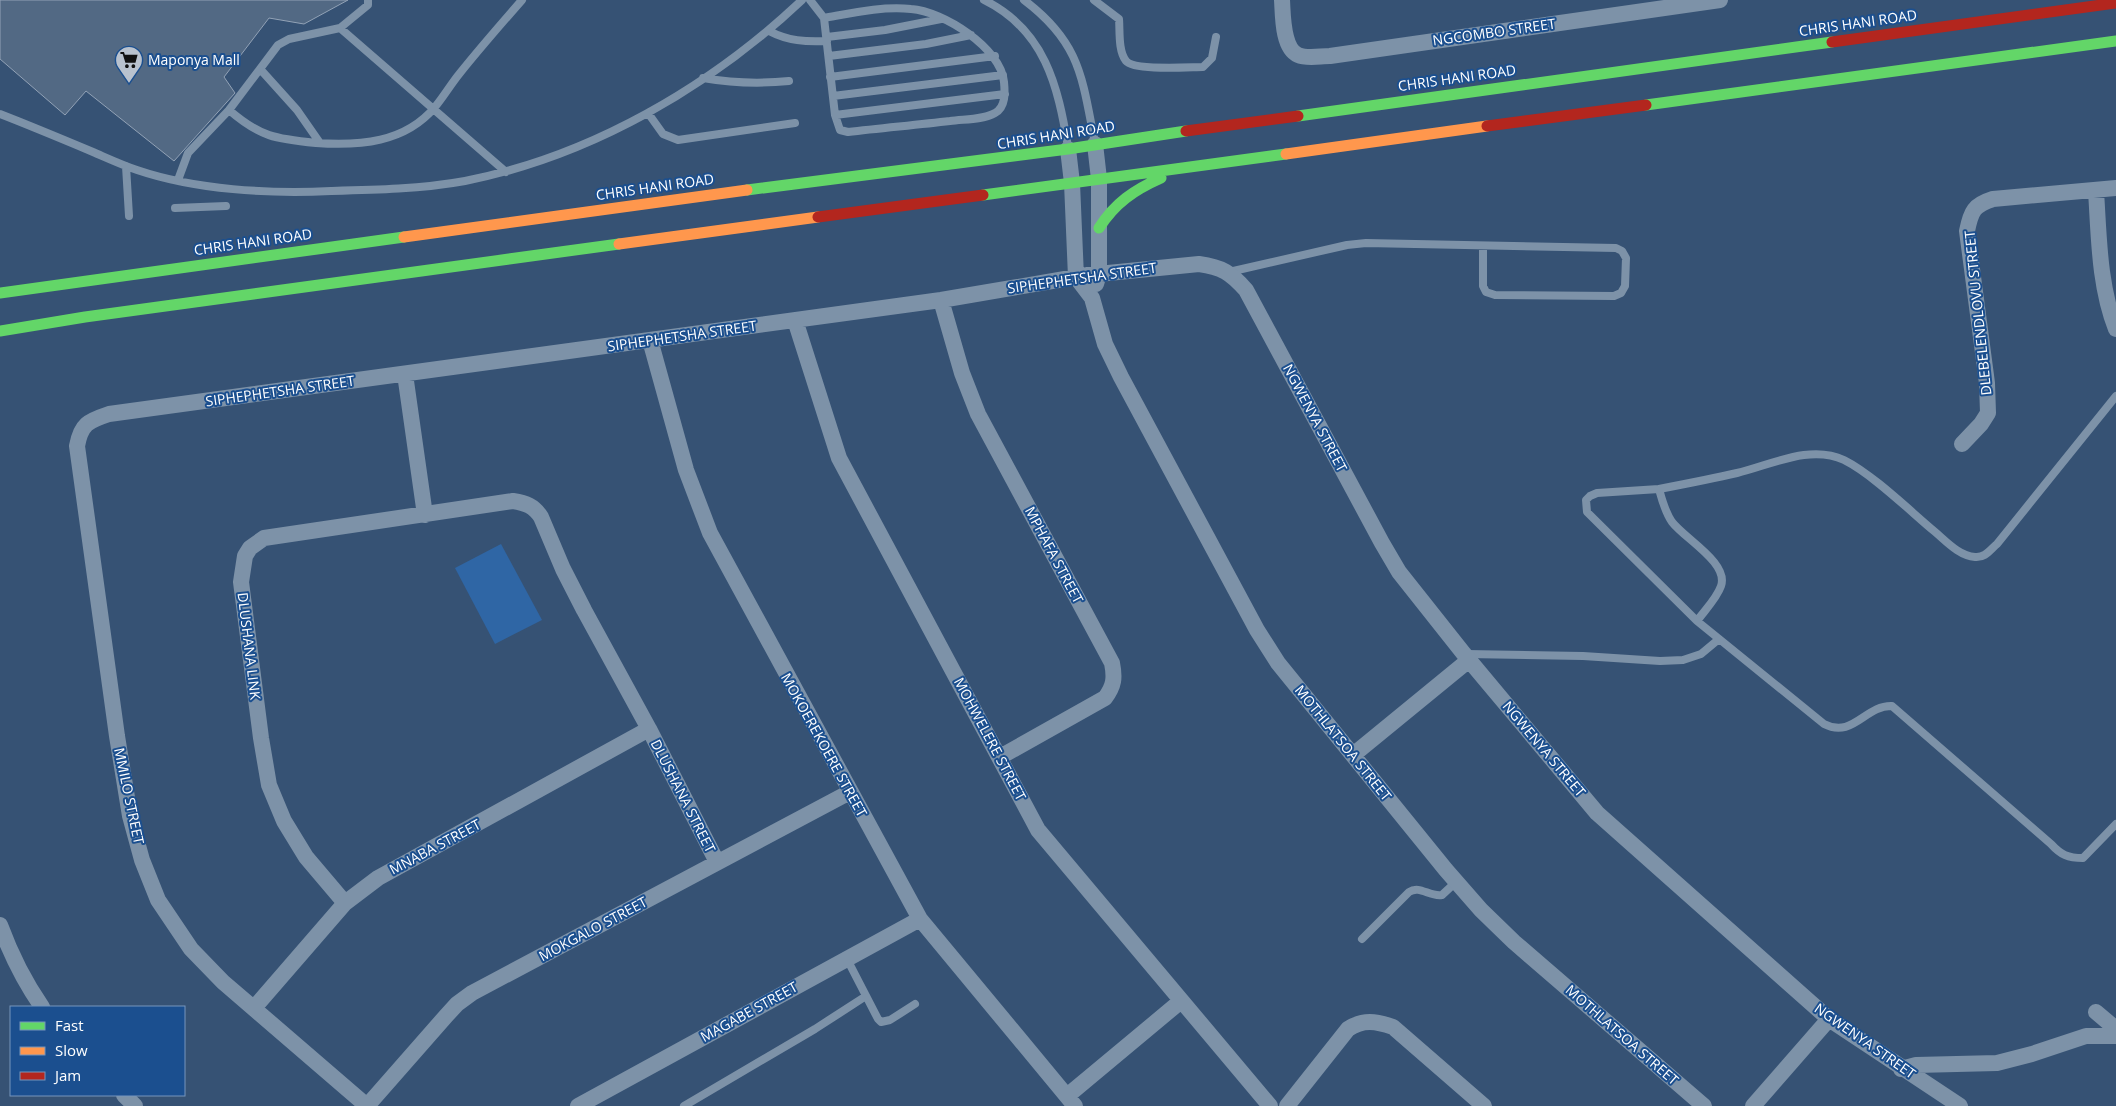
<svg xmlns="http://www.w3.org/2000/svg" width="2116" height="1106" font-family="'Open Sans',sans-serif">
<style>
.grass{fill:#2f66a5}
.building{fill:#526984;stroke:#92a2b6}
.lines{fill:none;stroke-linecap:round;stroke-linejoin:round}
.lane{stroke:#7d92a8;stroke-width:8}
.street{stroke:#7d92a8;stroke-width:16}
.fast{stroke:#63d668;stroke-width:11}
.slow{stroke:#ff974d;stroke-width:11}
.jam{stroke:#b3261e;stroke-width:11}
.labels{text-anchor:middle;stroke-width:4;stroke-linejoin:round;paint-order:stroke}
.street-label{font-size:14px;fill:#fff;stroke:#1b4f8f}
.poi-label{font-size:14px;fill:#fff;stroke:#1b4f8f;text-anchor:start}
</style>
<rect width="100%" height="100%" fill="#365274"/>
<path class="grass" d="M501,544L542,620L495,644L455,568Z"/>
<path class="building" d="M0,0H348L304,24L269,18L224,77L235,93L174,161L86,91L65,115L0,59Z"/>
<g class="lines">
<path class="lane" d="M810,0L824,18L835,115L840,130L848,132C882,128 916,125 950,121C964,119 983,120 995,113C1006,107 1005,92 1004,82C1001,48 943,11 911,9C882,6 852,13 824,18
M984,0C1045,30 1058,86 1068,147
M1024,0C1081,43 1082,78 1095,143
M1094,0L1119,19C1120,31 1118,51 1126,61C1134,71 1190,67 1203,67L1212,58L1216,37
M340,28L506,172
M769,31C788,41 806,42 827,41
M827,37L885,30L941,19
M829,56L926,44L971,35
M261,70L297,110L320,143
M830,77L995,56
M703,78C732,83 760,84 789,81
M833,96L1003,75
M229,110C260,137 276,139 316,143C359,146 405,143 435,107C444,96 451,84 460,73C480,48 501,24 522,0
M648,113L663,134L678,140L795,123
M0,114C31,126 62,139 93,152C107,158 122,165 137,170C196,190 269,194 331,191C375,190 421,189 465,181C591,156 710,87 802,0
M835,115L1005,94
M126,166L129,216
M178,180L188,153L229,110L278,45L289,39L340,28L368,5V0
M175,208L226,206
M1229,272L1347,245L1366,243L1616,248L1622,251L1626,258L1625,286L1621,293L1614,296L1495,295L1486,292L1483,286V246
M2116,396L1997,544C1990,550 1985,558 1975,557C1959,556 1946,541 1934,531C1909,510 1872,474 1844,460C1810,444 1771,465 1737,473C1711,479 1685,484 1659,489C1662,500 1665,512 1672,522C1685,539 1729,563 1721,586C1717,598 1705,610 1697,621L1824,724C1853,739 1865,705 1892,706L2051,844C2061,855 2068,858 2083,858L2116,824
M1659,489L1597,493L1590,496L1586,500L1587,512L1697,621
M1466,654L1583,656L1660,661L1683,660L1701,654L1719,639
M1362,939L1409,892C1420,885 1429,897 1442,895L1456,882
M847,959L878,1019L881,1022L890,1020L915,1004
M684,1106L815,1029L866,996"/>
<path class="street" d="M1282,0C1283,14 1282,48 1298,55C1307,59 1320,56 1330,56L1720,0
M1095,144L1099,179V274L1096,284
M1068,149L1072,183L1076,277L1092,298L1105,344L1121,377L1257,630L1278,663L1446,870L1481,910L1514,942L1704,1106
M2096,191C2099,237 2099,286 2116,329
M941,300L962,373L978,414L1112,663C1115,678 1114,686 1105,698L1000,757
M795,320L839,458L1038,830L1270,1106
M650,340L686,470L710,533L920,919L1075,1106
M405,374L425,515
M1962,444L1981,424L1988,413L1987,383L1967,231C1971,211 1974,205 1993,199L2116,188
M1353,755L1469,660
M345,903L306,857L284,821L269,785L261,738L241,582L245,556L250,548L264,538L513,501C526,503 534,506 541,517L563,569L584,610L649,729L717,862
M0,925C11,955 24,981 42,1007
M254,1008L345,903L378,878L649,729
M2096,1012L2116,1029
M1901,1069L1916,1065L1997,1063L2032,1054L2086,1036H2116
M124,1095L135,1106
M1067,1096L1181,1001
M367,1106L223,982L191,949L158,900L142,860L130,816L117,736L77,446C81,424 88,421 109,414L941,300L1088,275L1199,264C1222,267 1231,273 1246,290L1382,543L1399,572L1464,654L1597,813L1829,1019L1960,1106
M367,1106L446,1016L457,1004L472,993L850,792
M578,1106L920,919
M1287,1106L1348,1029C1363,1019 1376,1021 1393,1027L1484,1106
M1753,1106L1829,1019"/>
<path class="fast" d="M1646,105L2116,41
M1298,116L1832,42
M747,190L1068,149L1186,131
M983,195L1286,154
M1099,228C1115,203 1134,190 1161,178
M0,293L404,237
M0,331L85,317L619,244"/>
<path class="slow" d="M1286,154L1487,126
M404,237L747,190
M619,244L818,217"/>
<path class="jam" d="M1832,42L2116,3
M1487,126L1646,105
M1186,131L1298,116
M818,217L983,195"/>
</g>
<defs>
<symbol id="supermarket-pin" viewBox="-11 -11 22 30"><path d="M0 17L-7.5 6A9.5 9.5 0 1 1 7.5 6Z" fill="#b9c2ce" stroke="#1b4f8f"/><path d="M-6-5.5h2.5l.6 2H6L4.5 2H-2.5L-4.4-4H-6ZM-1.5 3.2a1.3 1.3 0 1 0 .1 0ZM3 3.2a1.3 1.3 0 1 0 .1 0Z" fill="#111"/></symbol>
</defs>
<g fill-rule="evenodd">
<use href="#supermarket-pin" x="113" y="44" width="32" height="43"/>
</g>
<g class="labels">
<g class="street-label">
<text transform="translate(1858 23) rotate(-8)" y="5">CHRIS HANI ROAD</text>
<text transform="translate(1494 32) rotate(-8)" y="5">NGCOMBO STREET</text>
<text transform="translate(1457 78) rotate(-8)" y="5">CHRIS HANI ROAD</text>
<text transform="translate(1056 135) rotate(-9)" y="5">CHRIS HANI ROAD</text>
<text transform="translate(655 187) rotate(-8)" y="5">CHRIS HANI ROAD</text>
<text transform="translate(253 242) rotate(-8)" y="5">CHRIS HANI ROAD</text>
<text transform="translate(1082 278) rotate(-8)" y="5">SIPHEPHETSHA STREET</text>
<text transform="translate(1978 313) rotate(-96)" y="5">DLEBELENDLOVU STREET</text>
<text transform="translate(682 336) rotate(-8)" y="5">SIPHEPHETSHA STREET</text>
<text transform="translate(280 391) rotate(-8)" y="5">SIPHEPHETSHA STREET</text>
<text transform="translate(1315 418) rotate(62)" y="5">NGWENYA STREET</text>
<text transform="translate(1054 555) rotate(62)" y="5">MPHAFA STREET</text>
<text transform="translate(249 646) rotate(83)" y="5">DLUSHANA LINK</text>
<text transform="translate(990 739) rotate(62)" y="5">MOHWELERE STREET</text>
<text transform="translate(1343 743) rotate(51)" y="5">MOTHLATSOA STREET</text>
<text transform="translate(824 745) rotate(61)" y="5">MOKOEREKOERE STREET</text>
<text transform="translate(1544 749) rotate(50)" y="5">NGWENYA STREET</text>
<text transform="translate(129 796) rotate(78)" y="5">MMILO STREET</text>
<text transform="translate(683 796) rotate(63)" y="5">DLUSHANA STREET</text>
<text transform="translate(435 847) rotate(-28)" y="5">MNABA STREET</text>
<text transform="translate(593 929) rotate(-28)" y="5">MOKGALO STREET</text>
<text transform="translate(749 1012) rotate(-29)" y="5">MAGABE STREET</text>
<text transform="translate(1622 1035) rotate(41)" y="5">MOTHLATSOA STREET</text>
<text transform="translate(1865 1041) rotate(35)" y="5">NGWENYA STREET</text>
</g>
<g class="poi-label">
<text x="148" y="65">Maponya Mall</text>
</g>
</g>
<rect x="10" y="1006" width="175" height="90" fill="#1b4f8f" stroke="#7695bc"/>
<rect x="20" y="1022" width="25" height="8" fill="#63d668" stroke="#7695bc"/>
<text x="55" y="1031" font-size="15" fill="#ffffff">Fast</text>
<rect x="20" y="1047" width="25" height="8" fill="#ff974d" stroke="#7695bc"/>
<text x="55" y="1056" font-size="15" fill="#ffffff">Slow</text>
<rect x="20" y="1072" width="25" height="8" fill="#b3261e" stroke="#7695bc"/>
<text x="55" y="1081" font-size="15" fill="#ffffff">Jam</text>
</svg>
